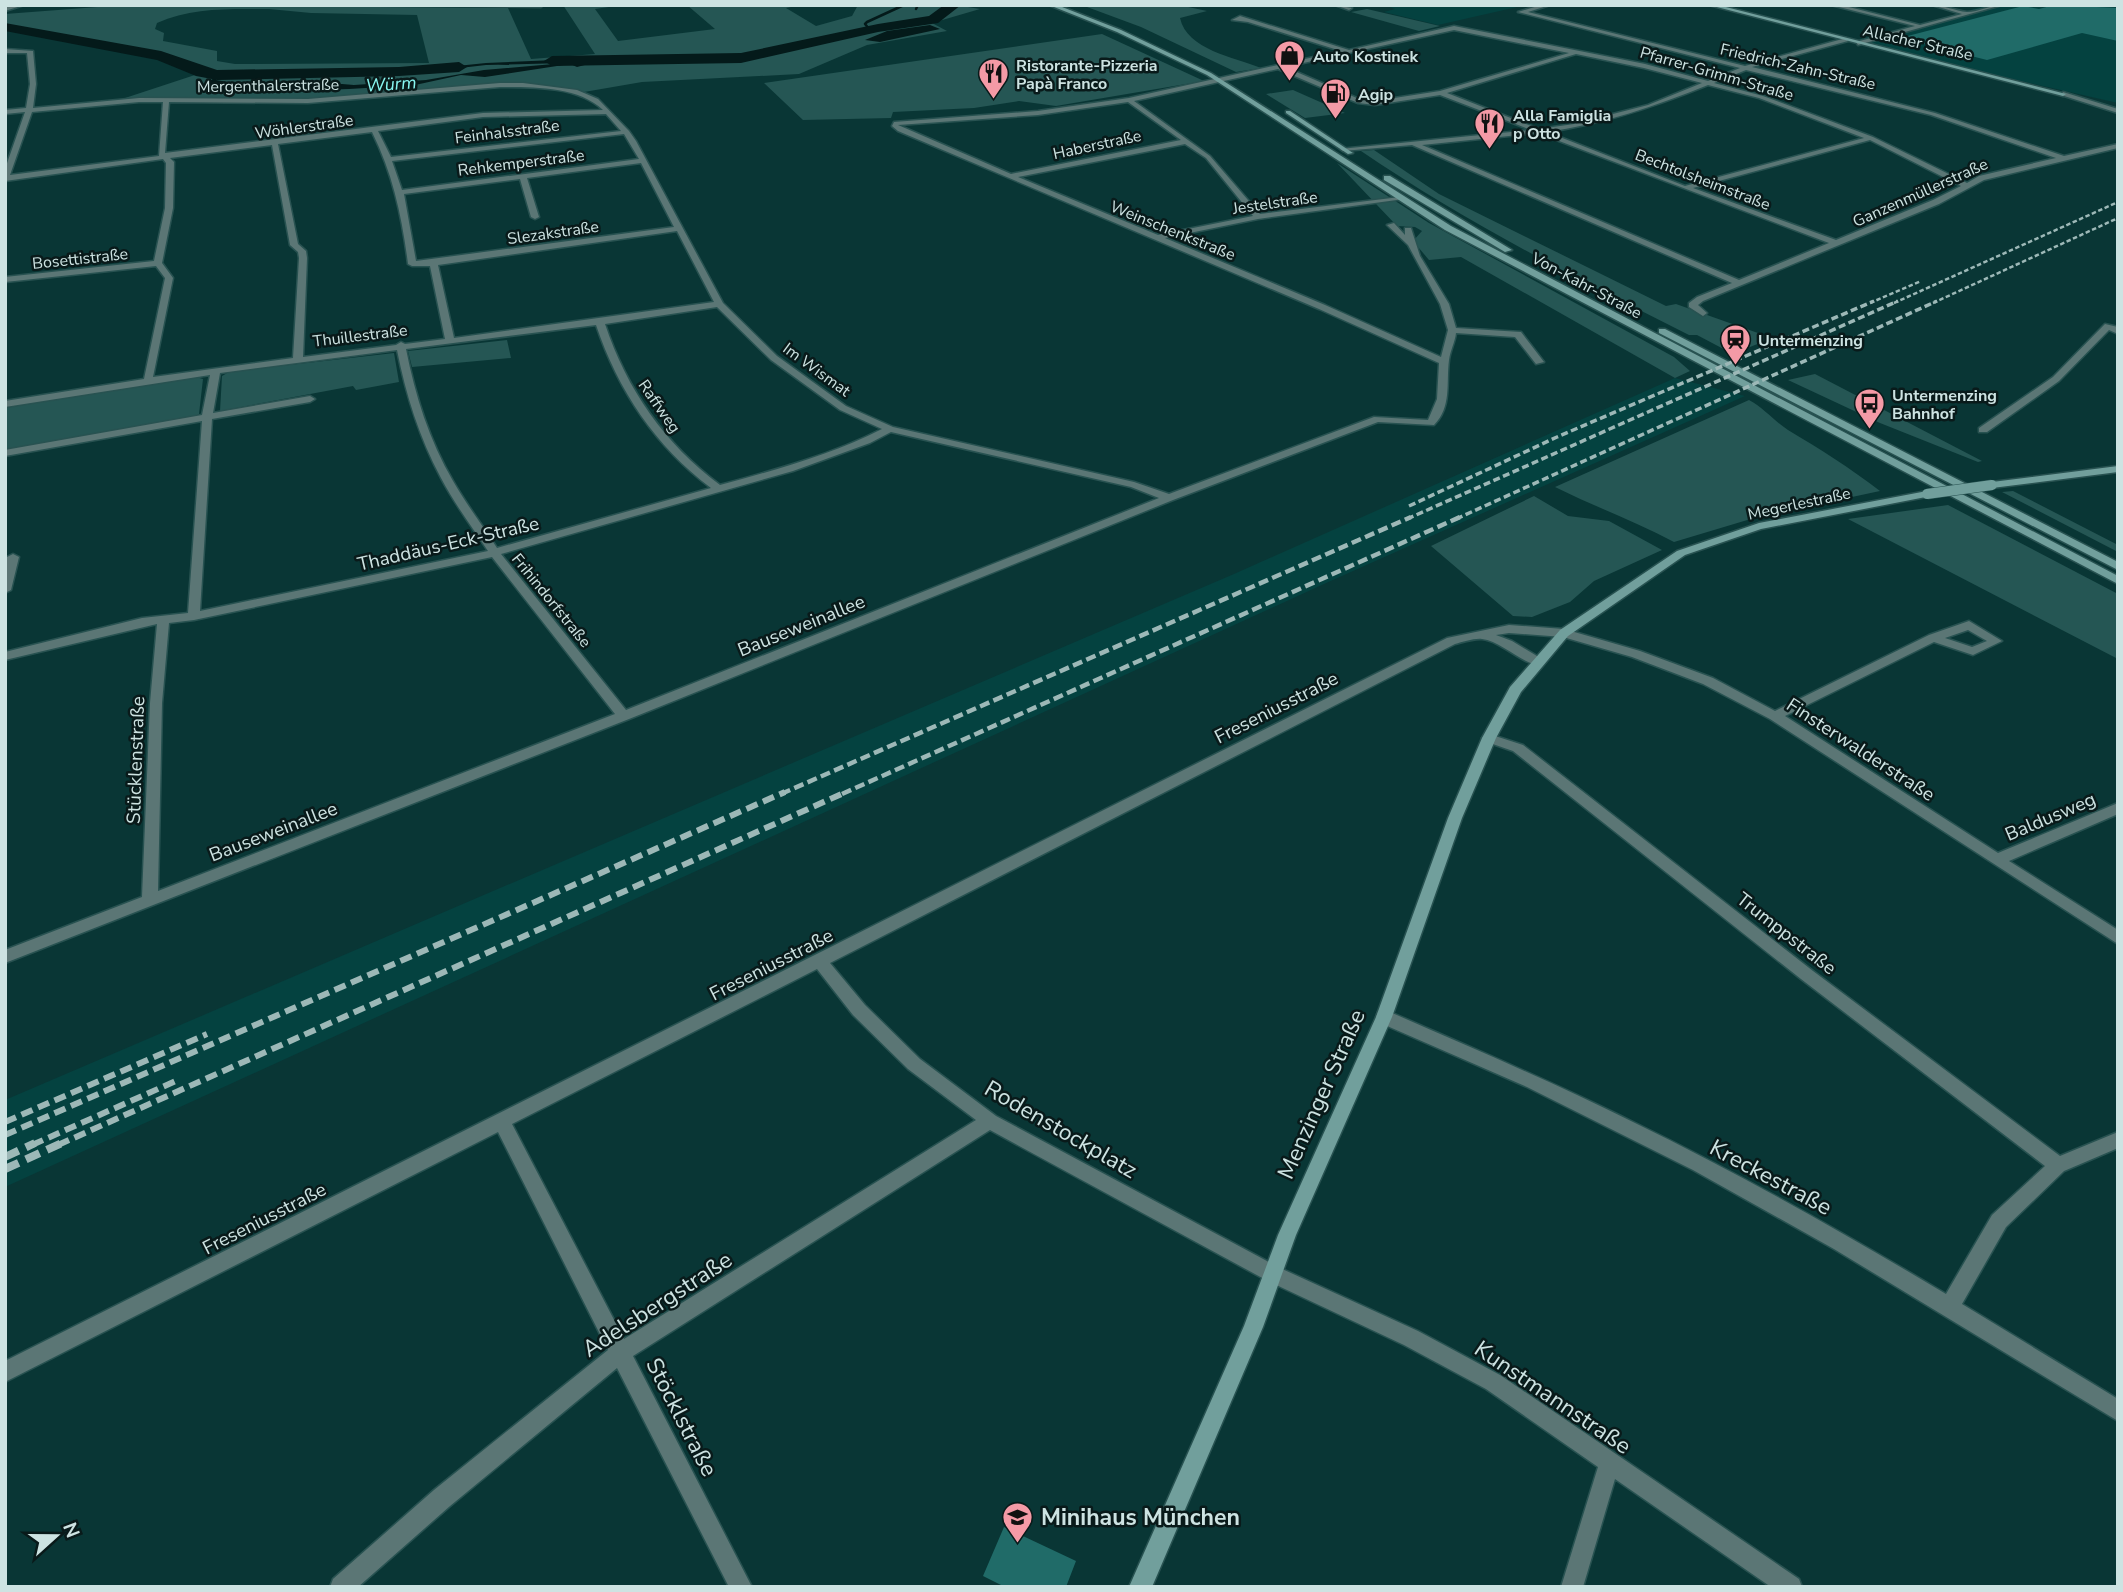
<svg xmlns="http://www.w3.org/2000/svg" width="2123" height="1592" font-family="'Nunito Sans',sans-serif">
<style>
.built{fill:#044240}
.green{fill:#255654;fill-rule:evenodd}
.water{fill:#041a1a}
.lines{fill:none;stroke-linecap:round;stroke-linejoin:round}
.stream{stroke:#041a1a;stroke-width:2.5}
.river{fill:#041a1a;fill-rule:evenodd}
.building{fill:#206b68}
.street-casing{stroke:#285251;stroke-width:3}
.secondary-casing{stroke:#285251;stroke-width:3}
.street{fill:#5b7675;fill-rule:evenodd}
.secondary{fill:#719f9c;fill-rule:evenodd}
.rail-far4{stroke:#9db8b7;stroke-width:2.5;stroke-dasharray:4.5 2.5;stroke-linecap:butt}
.rail-far3{stroke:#9db8b7;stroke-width:3.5;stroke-dasharray:7 3.5;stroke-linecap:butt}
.rail-far2{stroke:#9db8b7;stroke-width:4.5;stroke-dasharray:10 4.5;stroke-linecap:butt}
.rail-far1{stroke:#9db8b7;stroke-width:6;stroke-dasharray:12 6;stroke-linecap:butt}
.rail{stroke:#9db8b7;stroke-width:8;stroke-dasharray:15 8;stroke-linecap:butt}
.secondary-bridge-casing{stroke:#285251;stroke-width:11;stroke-linecap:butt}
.secondary-bridge{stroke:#719f9c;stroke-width:10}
.labels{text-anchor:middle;stroke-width:5;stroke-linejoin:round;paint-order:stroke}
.far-street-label{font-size:16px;fill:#cde3e2;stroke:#091a1a}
.far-poi-label{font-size:16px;font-weight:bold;fill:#cde3e2;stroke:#091a1a;text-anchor:start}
.far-water-label{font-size:18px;font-style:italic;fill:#88f6f1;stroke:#091a1a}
.street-label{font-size:19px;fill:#cde3e2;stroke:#091a1a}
.near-street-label{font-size:23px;fill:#cde3e2;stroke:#091a1a}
.near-poi-label{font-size:23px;font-weight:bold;fill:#cde3e2;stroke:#091a1a;text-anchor:start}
</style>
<rect width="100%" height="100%" fill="#093635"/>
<path class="built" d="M1384,5H1526L1438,25L1384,12L1395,9Z
M1988,5H2118V103L1854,43Z
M1675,378L1745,396L1324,584L5,1187V1100L1234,574Z"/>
<path class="green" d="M124,5L508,8L531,59L595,54L563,5H623L595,9L618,41L715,29L687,5H801L786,8L816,26L852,16L858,5H956L980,9L932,23L947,31L867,45L799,74L642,82L584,92L522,84L303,100L122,99L201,73L160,56L5,27V14ZM269,9L311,13L417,15L429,63L235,64L217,61V51L163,41L164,33L155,29L157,23C192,7 231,9 269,9Z
M1092,5H1179L1207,11L1180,18C1187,50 1234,57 1261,68L1236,72L1141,27L1087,7Z
M1367,9L1440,26L1419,31L1351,12Z
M1102,34L1204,81L1056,106L1019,101L974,108L893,112L891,118L803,120L764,83Z
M1293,90L1345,113L1305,118L1266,94Z
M1374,150L1439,194L1666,306L1676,304L1772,338L1733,354L1697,335H1689C1576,278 1465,222 1361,151Z
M1337,163L1429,223L1674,357L1690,371L1675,378L1461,257L1429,260L1413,241L1422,231L1415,227L1397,226Z
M507,340L511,358L412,367L408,351Z
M394,353L399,382L356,390L353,386L220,411L222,376L229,372Z
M1815,374L1982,461L1978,462L1880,423L1788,380Z
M196,377L203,379L199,414L193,417L5,451V408Z
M1749,400C1764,408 1774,421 1788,430C1820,449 1850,468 1880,491L1754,518L1674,542C1635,521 1595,507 1555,487Z
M2013,491L2118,545V552L2002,492Z
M1534,496L1568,516L1609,521L1662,550L1594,581L1570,602L1532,617L1513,616L1431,546Z
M1948,505L2118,594V659L1848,519Z"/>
<path class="water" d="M930,25L940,29L880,42L865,40L887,31Z
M602,58L600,61L577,67L570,64L485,77L461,75L415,85L349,89L320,90L276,84L234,87L208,83L216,76V80L240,84L318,82L354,85L426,80L484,70L565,63L486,65L408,74V71L486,63Z"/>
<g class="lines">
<path class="stream" d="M916,9L918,5
M870,30L865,24L867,22L904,5"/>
<path class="river" d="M944,5H961L938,23L878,32L741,63L552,66L544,61L552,56L741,53L878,24L929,16Z
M5,23L161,51L217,70L399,67L459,62L467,67L459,72L399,76L217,80L196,76L157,60L5,31Z"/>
</g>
<path class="building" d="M2054,5L2118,8V41L2082,33L1987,60L1900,38L2023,6L2039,9Z
M1004,1527L1076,1561L1066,1587H1005L983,1576Z"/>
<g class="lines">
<defs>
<path id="street" d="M14,5H24L5,11V7Z
M1335,5L1352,8L1349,10Z
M1541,5H1550L1528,12L1745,66L1846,38L1848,41L1752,67L1935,113L2064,156L2118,144V148L1984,180L1939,204L1703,301L1698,305L1707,313L1703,316L1689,307V303L1697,297L1732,283L1412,145L1343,151L1340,149L1531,130L1440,95L1375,105L1358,103L1278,69L1134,101L1210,156L1260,214L1400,197L1404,199L1258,219L1165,238L1325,305L1441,357L1448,330L1440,304L1408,245L1387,225L1394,223L1405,235V228H1411L1420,256L1449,304L1456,328L1521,332L1544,362L1536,364L1515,337L1456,333C1455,342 1450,351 1449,360C1446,383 1452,407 1434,425L1378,422L1173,500L629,719L5,963V950L142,897L150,703L157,624L5,660V652L142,618L188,613L202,421L5,456V450L202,415L210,375L5,407V401L144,379L165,278L156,266L5,282V277L154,261L165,208L166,163L163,159L5,181V169L25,112L5,114V110L26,108L30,84L27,53H5V49L33,51L36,84L33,108L139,98L308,99L500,83H523L577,90L598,99L629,131L636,141L723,303L777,356L846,406L893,427L1134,482L1169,494L1374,417L1428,420L1437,399L1439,363L1319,309L898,131L892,126L894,122L1038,111L1129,98L1341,51L1248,22L1232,20L1240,16L1349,50L1454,26L1645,64L1708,81L1740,68L1518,12ZM1454,30L1569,53L1440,91L1375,101L1359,99L1285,67ZM1576,54L1644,68L1702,83L1648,105L1574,124L1539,129L1447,93ZM1746,70L1931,115L2056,158L1979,176L1967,183L1873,137L1763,96L1714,83ZM1708,85L1759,98L1864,138L1685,186L1547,132C1603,124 1656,106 1708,85ZM500,87C533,87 578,86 603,110L483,113L165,153L169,102L308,103ZM139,102H163L159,156L10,175L32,112ZM1128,102L1181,140L1011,174L898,125L1038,115ZM606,114L621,131L391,157L378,131L483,117ZM372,132C393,174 402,217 408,264L412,266H430L445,339L405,344L401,342L396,345L303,357L307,258L306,251L298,244L278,144ZM1538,133L1829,243L1739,280L1422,145ZM624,134L639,159L402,190L392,161ZM1870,140L1961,186L1933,200L1836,240L1693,188ZM1185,144L1206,158L1253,216L1158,235L1018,177ZM272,145L290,245L298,252L299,258L293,358L153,377L173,278L162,263L173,208L174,162L170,158ZM641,163L674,227L416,261L404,194L520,179L531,217L535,219L539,217L527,178ZM677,231L714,302L454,338L438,265ZM717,307L771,360L840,410L882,429C831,455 775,470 720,485C664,443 627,390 605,324ZM596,325C618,390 655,446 711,488L497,548C483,526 466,504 453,481C429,440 415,395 406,349ZM397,350C406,395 419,437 441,478C454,503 472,527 488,551L200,611L212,419L310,402L315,399L310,396L213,413L220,373ZM891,432L1131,487L1159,498L626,710L501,554L793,471L870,443ZM492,557L615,714L158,891L162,703L169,623L194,620Z
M1831,5H1841L1920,25L1962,14L1932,5C1944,5 1955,11 1967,12C1979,12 1990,5 2002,5L1858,45L1856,42L1915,26Z
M2063,92L2118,109V113L2061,95Z
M2105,324L2118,327V334L2109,330L2059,381L1987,432H1979V428L2053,377Z
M13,554L19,557L11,590L5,593L7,557Z
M1969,621L2002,641L1973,655L1934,642L1785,716L1998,853L2118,803V814L2009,861L2118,930V944L1770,719L1703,684L1632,657L1563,637L1509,633L1496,635L1512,641L1542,659L1544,662L1542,665C1525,667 1502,641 1482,639C1474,638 1463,642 1455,644L830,963L865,1005L920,1059L996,1116L1280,1268L1418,1331L1500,1375L1799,1579L1802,1587H1771L1615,1479L1583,1587H1561L1598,1467L1486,1389L1404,1345L1266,1280L990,1130L633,1356L752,1587H729L617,1368L450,1506L358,1587H330L333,1579L434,1490L608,1350L498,1132L5,1382V1361L1447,638L1509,625L1564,629L1640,651L1713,678L1775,711L1929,635ZM1968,630L1987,641L1972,647L1945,638ZM817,969L853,1015L908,1069L976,1120L624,1339L512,1124Z
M1489,734L1523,745L1813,971L2060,1156L2118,1132V1148L2064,1171L2006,1227L1962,1304L2118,1399V1421L1834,1249L1693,1170L1527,1087L1378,1022L1376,1017L1378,1012L1384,1010L1390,1012C1472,1048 1553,1082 1633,1122C1740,1174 1844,1233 1946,1294L1992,1215L2045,1166L1801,979L1513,751L1484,741L1482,738Z"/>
<path id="secondary" d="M433,5H543L541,7Z
M1049,5H1057L1121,30L1211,73L1451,226L2118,576V584L1445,230L1207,75L1117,32Z
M1709,5H1718L2066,94L2063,96Z
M1286,111H1290L1353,153L1348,154L1286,113Z
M1384,176H1390L1512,250L1505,252L1384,180Z
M1659,329H1665L2118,562V570L1659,333Z
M2118,466V472L1992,488L1987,485L1992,482Z
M1927,491L1931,492V496L1761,529L1685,555L1568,636L1521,692L1496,738L1462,818L1392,1017L1296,1235L1263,1327L1152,1587H1129L1244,1326L1278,1235L1376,1017L1448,818L1482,738L1510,687L1560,630L1677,551L1759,523Z"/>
</defs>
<use href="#street" class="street-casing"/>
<use href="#secondary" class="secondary-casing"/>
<use href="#street" class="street"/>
<use href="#secondary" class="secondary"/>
<path class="rail-far4" d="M1870,303L1921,281
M1894,303L2118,202
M1933,303L2118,218"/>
<path class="rail-far3" d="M1409,506L1557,437L1874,301
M1407,519L1898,301
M1456,519L1937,301"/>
<path class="rail-far2" d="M781,794L1411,517
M842,794L1460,517"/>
<path class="rail-far1" d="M5,1122L207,1034
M5,1135L785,792
M32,1145L178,1080
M58,1145L846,792"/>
<path class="rail" d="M5,1157L35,1143
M5,1169L62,1143"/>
<defs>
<path id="secondary-bridge" d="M1927,494L1992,485"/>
</defs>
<use href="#secondary-bridge" class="secondary-bridge-casing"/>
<use href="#secondary-bridge" class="secondary-bridge"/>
</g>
<defs>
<symbol id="shop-pin" viewBox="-11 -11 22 30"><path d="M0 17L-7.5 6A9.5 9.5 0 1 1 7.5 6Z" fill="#f49aa6" stroke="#091a1a"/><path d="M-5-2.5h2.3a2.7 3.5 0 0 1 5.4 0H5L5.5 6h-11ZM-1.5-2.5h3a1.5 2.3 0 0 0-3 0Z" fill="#111"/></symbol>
<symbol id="restaurant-pin" viewBox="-11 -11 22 30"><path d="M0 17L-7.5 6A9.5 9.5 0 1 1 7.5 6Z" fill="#f49aa6" stroke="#091a1a"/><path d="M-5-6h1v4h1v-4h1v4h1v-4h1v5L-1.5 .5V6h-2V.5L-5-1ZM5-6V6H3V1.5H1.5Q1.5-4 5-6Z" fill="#111"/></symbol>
<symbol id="fuel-pin" viewBox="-11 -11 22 30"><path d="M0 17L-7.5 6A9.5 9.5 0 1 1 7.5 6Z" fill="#f49aa6" stroke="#091a1a"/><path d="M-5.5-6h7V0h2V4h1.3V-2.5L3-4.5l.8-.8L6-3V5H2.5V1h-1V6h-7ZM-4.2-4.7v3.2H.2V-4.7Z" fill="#111"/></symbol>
<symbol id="station-pin" viewBox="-11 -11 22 30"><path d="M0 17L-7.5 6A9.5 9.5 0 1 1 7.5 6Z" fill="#f49aa6" stroke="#091a1a"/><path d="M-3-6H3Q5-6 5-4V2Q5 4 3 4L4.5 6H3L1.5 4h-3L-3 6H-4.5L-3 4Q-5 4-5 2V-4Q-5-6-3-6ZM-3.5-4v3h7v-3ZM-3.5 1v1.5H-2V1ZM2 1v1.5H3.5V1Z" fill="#111"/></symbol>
<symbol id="bus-pin" viewBox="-11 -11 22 30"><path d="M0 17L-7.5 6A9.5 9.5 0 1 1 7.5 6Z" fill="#f49aa6" stroke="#091a1a"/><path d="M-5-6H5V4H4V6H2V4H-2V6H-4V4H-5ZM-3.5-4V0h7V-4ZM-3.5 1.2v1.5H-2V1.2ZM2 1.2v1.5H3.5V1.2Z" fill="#111"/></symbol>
<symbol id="school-pin" viewBox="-11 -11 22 30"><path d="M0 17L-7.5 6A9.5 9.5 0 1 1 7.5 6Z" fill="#f49aa6" stroke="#091a1a"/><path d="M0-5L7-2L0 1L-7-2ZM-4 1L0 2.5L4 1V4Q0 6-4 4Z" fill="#111"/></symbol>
</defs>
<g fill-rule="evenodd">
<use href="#shop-pin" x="1272" y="38" width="35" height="47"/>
<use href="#restaurant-pin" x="976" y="56" width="35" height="47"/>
<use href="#fuel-pin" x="1318" y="76" width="35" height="47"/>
<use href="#restaurant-pin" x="1472" y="106" width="35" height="47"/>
<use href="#station-pin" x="1718" y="322" width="35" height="47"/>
<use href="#bus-pin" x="1852" y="386" width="35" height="47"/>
<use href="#school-pin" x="1000" y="1500" width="35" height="47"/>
</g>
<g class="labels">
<g class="far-street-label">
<text transform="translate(1918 42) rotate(13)" y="6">Allacher Straße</text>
<text transform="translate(1798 66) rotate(13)" y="6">Friedrich-Zahn-Straße</text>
<text transform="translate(1717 73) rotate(16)" y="6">Pfarrer-Grimm-Straße</text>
<text transform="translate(268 85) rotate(-1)" y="6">Mergenthalerstraße</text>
<text transform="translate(304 126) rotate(-8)" y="6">Wöhlerstraße</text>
<text transform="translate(507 131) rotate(-7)" y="6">Feinhalsstraße</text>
<text transform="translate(1097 144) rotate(-12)" y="6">Haberstraße</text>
<text transform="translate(521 162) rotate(-7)" y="6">Rehkemperstraße</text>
<text transform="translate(1703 179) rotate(21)" y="6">Bechtolsheimstraße</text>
<text transform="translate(1920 192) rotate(-24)" y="6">Ganzenmüllerstraße</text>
<text transform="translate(1275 202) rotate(-8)" y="6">Jestelstraße</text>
<text transform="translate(1173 230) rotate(22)" y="6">Weinschenkstraße</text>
<text transform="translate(553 232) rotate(-8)" y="6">Slezakstraße</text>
<text transform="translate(80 258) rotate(-6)" y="6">Bosettistraße</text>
<text transform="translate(1587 285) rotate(28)" y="6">Von-Kahr-Straße</text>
<text transform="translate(360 335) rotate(-7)" y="6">Thuillestraße</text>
<text transform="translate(817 369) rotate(36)" y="6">Im Wismat</text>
<text transform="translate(660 406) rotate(55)" y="6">Raffweg</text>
<text transform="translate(1799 503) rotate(-12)" y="6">Megerlestraße</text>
<text transform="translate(552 600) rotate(51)" y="6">Frihindorfstraße</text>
</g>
<g class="far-poi-label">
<text x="1313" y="62">Auto Kostinek</text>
<text x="1016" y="71">Ristorante-Pizzeria<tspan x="1016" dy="18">Papà Franco</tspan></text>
<text x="1358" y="100">Agip</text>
<text x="1513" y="121">Alla Famiglia<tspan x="1513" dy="18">p Otto</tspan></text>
<text x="1758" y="346">Untermenzing</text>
<text x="1892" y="401">Untermenzing<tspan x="1892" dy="18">Bahnhof</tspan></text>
</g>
<g class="far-water-label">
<text transform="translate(391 84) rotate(-4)" y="6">Würm</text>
</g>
<g class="street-label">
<text transform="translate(448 543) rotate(-13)" y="7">Thaddäus-Eck-Straße</text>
<text transform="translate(801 625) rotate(-22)" y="7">Bauseweinallee</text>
<text transform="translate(1276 707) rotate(-27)" y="7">Freseniusstraße</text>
<text transform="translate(1861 749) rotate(33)" y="7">Finsterwalderstraße</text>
<text transform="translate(135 760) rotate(-88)" y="7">Stücklenstraße</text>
<text transform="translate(2050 816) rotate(-23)" y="7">Baldusweg</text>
<text transform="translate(273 831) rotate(-21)" y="7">Bauseweinallee</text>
<text transform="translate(1787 933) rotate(38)" y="7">Trumppstraße</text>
<text transform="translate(771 964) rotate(-27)" y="7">Freseniusstraße</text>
<text transform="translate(264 1218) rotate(-27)" y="7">Freseniusstraße</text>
</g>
<g class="near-street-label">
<text transform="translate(1321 1094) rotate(-66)" y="8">Menzinger Straße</text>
<text transform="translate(1061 1129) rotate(30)" y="8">Rodenstockplatz</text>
<text transform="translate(1771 1177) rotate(28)" y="8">Kreckestraße</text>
<text transform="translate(657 1304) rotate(-33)" y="8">Adelsbergstraße</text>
<text transform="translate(1553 1397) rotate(34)" y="8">Kunstmannstraße</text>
<text transform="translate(682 1417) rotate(63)" y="8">Stöcklstraße</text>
</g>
<g class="near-poi-label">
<text x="1041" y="1525">Minihaus München</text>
</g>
</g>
<rect width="2123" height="1592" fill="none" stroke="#cde3e2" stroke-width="14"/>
<g transform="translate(56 1536) rotate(69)" stroke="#091a1a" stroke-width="5" paint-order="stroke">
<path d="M0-5L12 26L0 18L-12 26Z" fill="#cde3e2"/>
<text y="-10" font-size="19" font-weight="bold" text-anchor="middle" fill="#cde3e2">N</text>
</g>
</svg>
